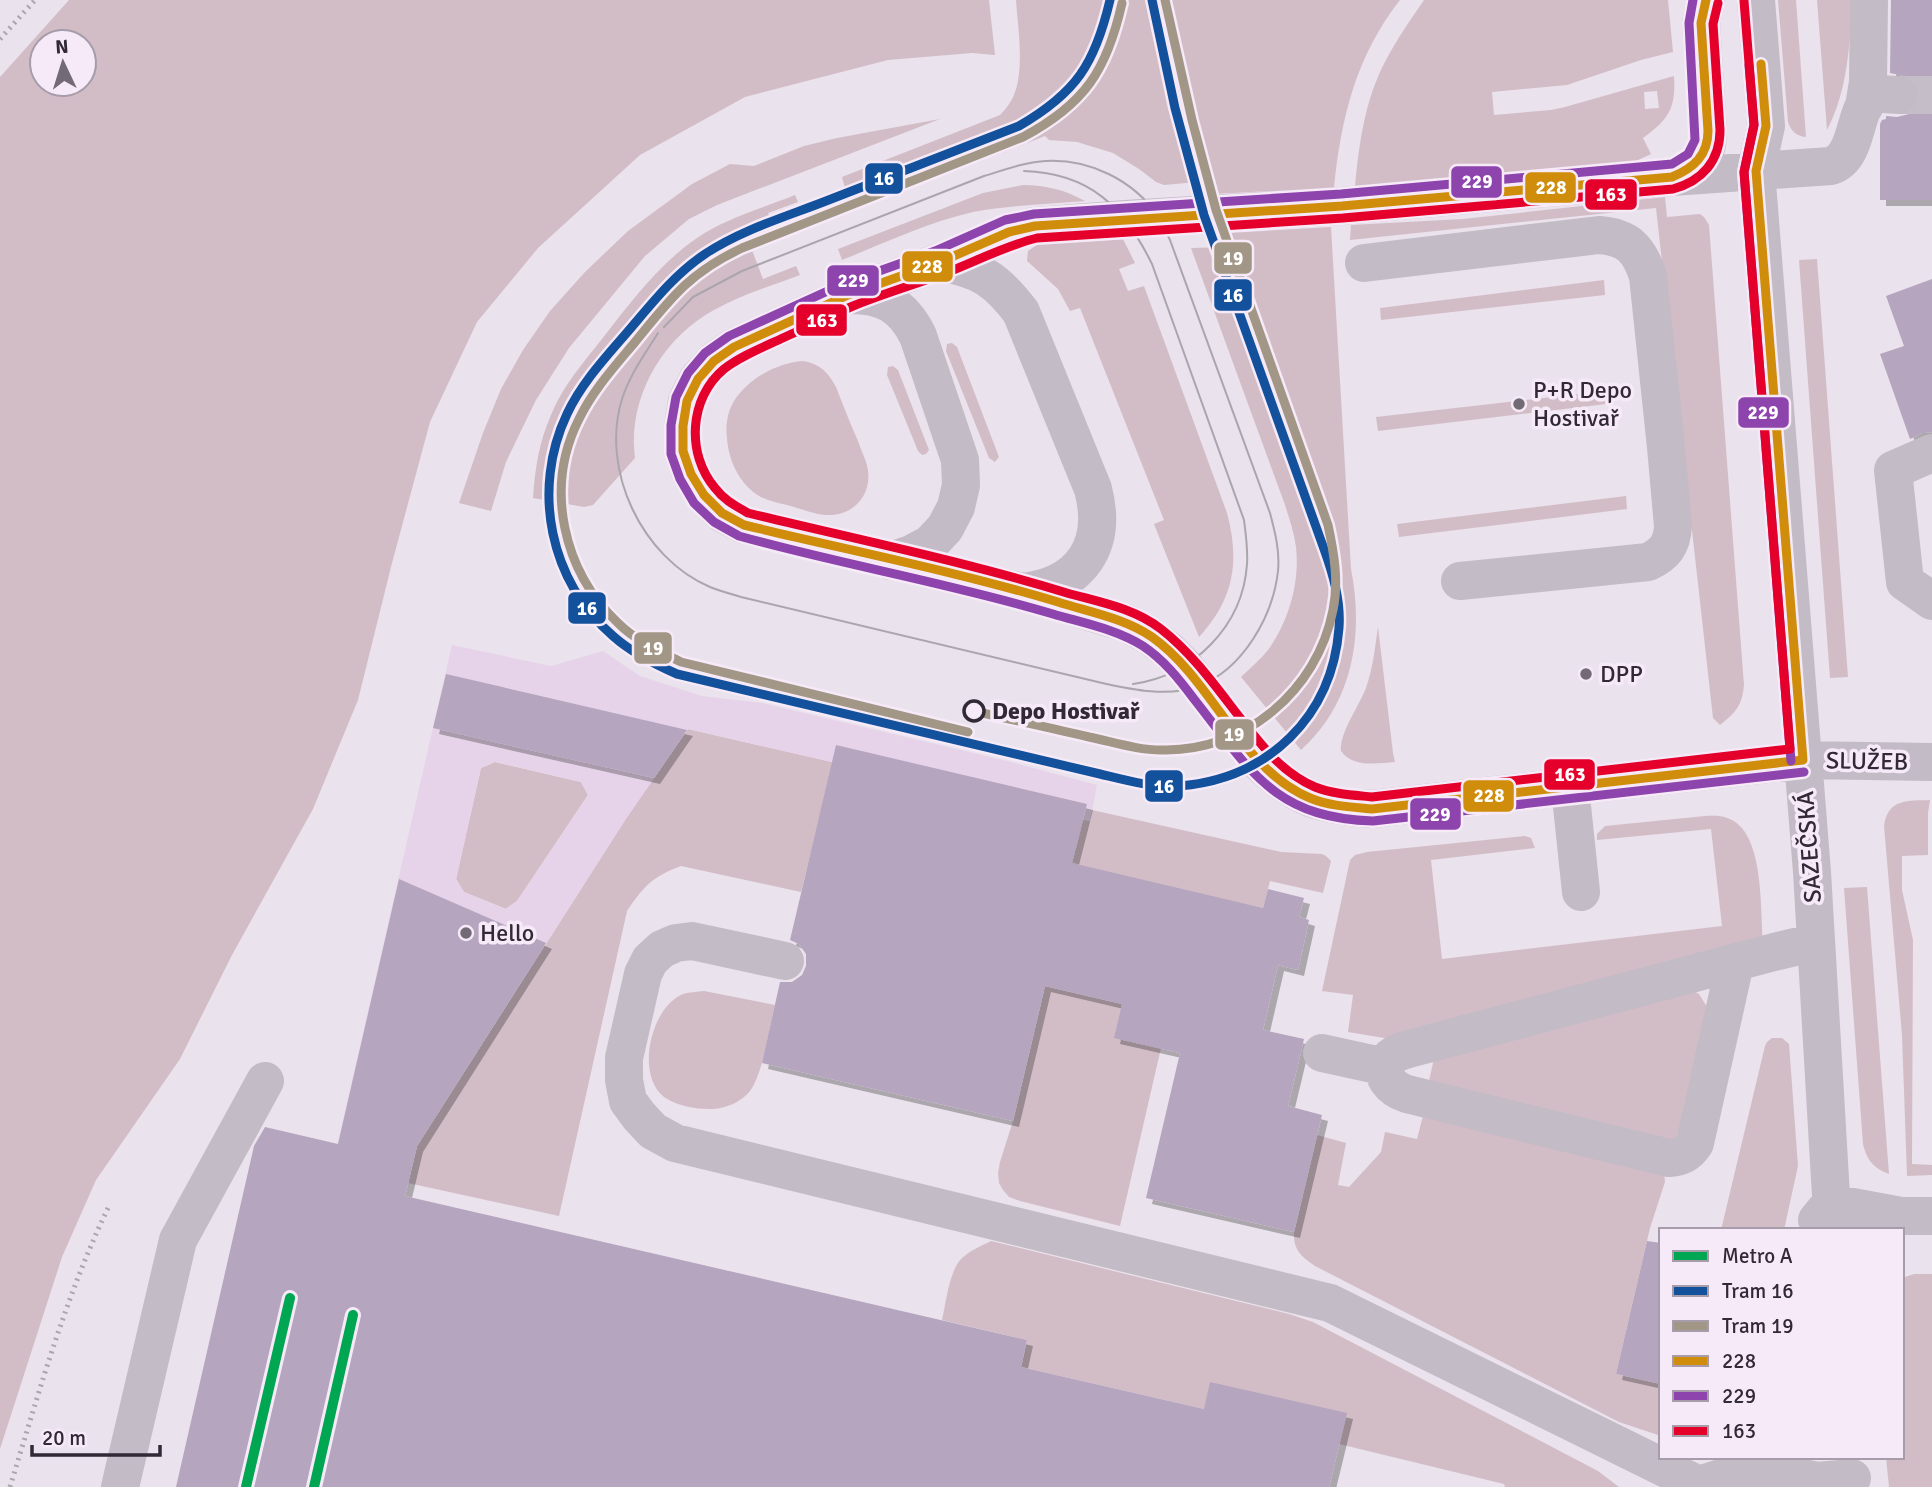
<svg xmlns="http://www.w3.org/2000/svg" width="1932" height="1487" font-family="Signika,sans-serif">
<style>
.green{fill:#d2bdc7;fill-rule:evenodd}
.plaza{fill:#e7d3e9;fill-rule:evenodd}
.building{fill:#b5a5be;filter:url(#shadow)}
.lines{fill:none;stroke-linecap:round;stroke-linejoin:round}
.minor-tunnel{stroke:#c5bdc7;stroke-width:38;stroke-dasharray:38 19;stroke-linecap:butt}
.minor{stroke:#c3bbc5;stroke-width:38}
.tram{stroke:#aba5ad;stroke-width:2}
.rail{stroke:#aba5ad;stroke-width:5;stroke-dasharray:2 5;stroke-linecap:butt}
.bus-1-casing{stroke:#f6eaf8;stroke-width:14}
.bus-2-casing{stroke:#f6eaf8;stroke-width:14}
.bus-3-casing{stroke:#f6eaf8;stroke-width:14}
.bus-1{stroke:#cf8d0b;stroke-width:9}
.bus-2{stroke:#8e44ad;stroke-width:9}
.bus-3{stroke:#e4002b;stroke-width:9}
.tram-1-casing{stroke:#f6eaf8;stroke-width:14}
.tram-2-casing{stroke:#f6eaf8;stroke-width:14}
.tram-1{stroke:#13519c;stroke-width:9}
.tram-2{stroke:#a29786;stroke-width:9}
.metro-1-casing{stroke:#f6eaf8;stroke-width:16}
.metro-1{stroke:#00a651;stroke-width:10}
.poi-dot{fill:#726a75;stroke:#f6eaf8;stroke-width:2.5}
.stop-dot{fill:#f6eaf8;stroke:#312935;stroke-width:3.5}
.labels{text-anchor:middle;stroke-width:7;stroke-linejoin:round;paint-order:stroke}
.poi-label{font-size:24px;fill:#312935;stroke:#f6eaf8;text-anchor:start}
.stop-label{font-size:24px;font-weight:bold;fill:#312935;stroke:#f6eaf8;text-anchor:start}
.street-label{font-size:24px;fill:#312935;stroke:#f6eaf8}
.line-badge{stroke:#f6eaf8;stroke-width:2.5}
.badge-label{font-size:19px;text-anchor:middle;font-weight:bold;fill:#fff}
</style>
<defs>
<filter id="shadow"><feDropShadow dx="6" dy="6" stdDeviation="0" flood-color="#0004"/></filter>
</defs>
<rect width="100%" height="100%" fill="#eae2ec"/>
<path class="green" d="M69,0H989L995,55L972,53L888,60L745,97L640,155L538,248L477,322L430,422L392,563L358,700L313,809L232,955L180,1059L96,1180L62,1257L0,1449V77ZM84,42V84H42V42Z
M1016,0H1145L1155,46L1167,44L1175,75L1183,73L1169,0H1400C1356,56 1341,118 1334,188L1212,194L1208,181L1164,185L1156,182L1139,169L1113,153L1077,142L1049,140L1045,136L752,250L763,279L796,266L800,275C771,286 741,295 714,310C662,338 627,399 635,458L593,505L584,507L533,498C535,469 539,442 551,415C562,387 583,363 602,339C630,303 659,264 697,238C726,218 763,208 795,195L798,202L768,213L775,231L819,213L815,199L845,188L842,177L1000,115C1004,111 1008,106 1011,101C1026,75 1018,30 1016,0Z
M1424,0H1668L1673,52L1641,60L1567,85L1492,92L1494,115L1551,110L1565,107L1674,76C1676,108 1669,119 1643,138L1651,154L1636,161L1355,187C1359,143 1365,99 1386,60C1397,39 1411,19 1424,0ZM1657,91L1659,108L1645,109L1644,92Z
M1778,0H1796L1806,137C1796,136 1791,131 1788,122Z
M1817,0H1852C1850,44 1848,90 1827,130Z
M940,119L717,205L689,219L645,256L569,348L536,400L518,437L506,462L491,511L459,503L483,433L501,389L523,350L550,311L585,272L628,231L692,184L730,164L754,166L804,146L837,138Z
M1023,185C1046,185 1065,190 1085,201C1048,204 1010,205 973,212C928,222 885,243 842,260L838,249L983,193Z
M1665,197L1667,217L1700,214L1704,217L1709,225L1744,685C1742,706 1736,712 1720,725L1713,718L1656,208L1350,240L1351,225L1463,219Z
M1331,227L1351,569C1364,635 1353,703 1301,750L1241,677C1250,668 1260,660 1268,650C1289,621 1300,582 1296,547C1294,532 1289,518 1285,505L1191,248L1233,247L1229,233Z
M1123,239L1135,263L1119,269L1128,291L1144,286L1227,513C1240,562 1234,599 1199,637L1154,524L1164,520L1080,308L1070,311L1058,289L1027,261L1028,251L1037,245Z
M1817,259L1848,677L1830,678L1799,260Z
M1604,280L1605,295L1381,320L1380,308Z
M952,343L957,347L999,457L995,462L989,458L946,351L947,344Z
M803,361C820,364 828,372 836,387C843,405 850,423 858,441C861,451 867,461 868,471C871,494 856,513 832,515C819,516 804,510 791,506C779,503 766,501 756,494C738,481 729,460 727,439C725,423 728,407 739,394C755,375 779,363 803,361Z
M888,367L893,366L898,370L929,450L926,454L922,455L918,451L887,375Z
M1614,390L1615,403L1378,431L1376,417Z
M1626,496L1627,509L1399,537L1397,524Z
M1378,627L1393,753L1395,762C1377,763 1353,768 1341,751C1339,734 1359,706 1366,688C1373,668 1375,648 1378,627Z
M688,729L1089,821L1092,810L1281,852L1322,854L1326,856L1331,861L1323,893L1270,881L1263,908L820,815L801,892L681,866C652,877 644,886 627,911L559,1216L408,1183L417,1146L626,818Z
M495,762L581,782L588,795L517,901L506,909L464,892L456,879L481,768Z
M1930,800L1928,813V855L1902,856V890L1913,940L1912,1164L1932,1165V1175L1907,1176L1902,1035L1884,826C1888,798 1908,801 1930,800Z
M1705,816C1712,816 1720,815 1727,818C1765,830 1760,909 1763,942L1400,1037L1384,1038L1348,1032L1353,995L1322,991L1350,860L1355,855L1367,852L1525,836L1531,838L1535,848L1431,860L1442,959L1722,926L1711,829L1597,840V834L1605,826Z
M1867,887L1889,1174C1873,1168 1867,1160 1863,1144L1844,888Z
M1045,986L1122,1004L1161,1048L1120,1226L1020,1201L1009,1197L1003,1190L999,1183L998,1173L1000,1162L1013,1121Z
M1690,989L1699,994L1707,1007L1680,1131L1676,1137L1668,1141L1429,1081L1435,1054Z
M704,991L775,1005C769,1028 764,1068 752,1088C744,1101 726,1109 710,1109C695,1109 677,1106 664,1097C635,1074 651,1007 683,994C689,992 697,992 704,991Z
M1772,1038H1782L1789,1044L1798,1166L1784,1230H1721L1765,1046L1767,1042Z
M1424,1112L1664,1173L1665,1182L1650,1228L1616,1374L1661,1384V1436L1619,1422L1315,1266C1300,1256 1293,1249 1294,1232L1317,1135L1346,1143L1338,1185L1349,1187L1381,1152L1385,1132L1417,1139Z
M991,1241L1289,1314L1313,1322L1598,1471L1619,1487H1505L1504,1484L1339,1444L1204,1409L1021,1367L1027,1340L942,1320C946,1303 949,1272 961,1259C969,1251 981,1246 991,1241Z
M1914,1274H1932V1487H1889L1886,1457H1902V1278Z"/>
<path class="plaza" d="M452,645L551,666L603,651L640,676L702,696L762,703L1003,760L1097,785L1090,821L688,729L626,819L417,1146L399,1221L324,1203ZM504,687L638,719L491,740ZM495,762L581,782L588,795L517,901L505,909L464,892L456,880L481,768Z"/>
<path class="building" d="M1891,0H1932V200H1880V124L1882,120L1886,119V116L1897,117L1909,114L1916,107L1920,96L1918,85L1910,77L1890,73Z
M1932,279V432L1923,433L1910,439L1880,354L1904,346L1886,296Z
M446,674L687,730L654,778L433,728Z
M836,745L1087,804L1072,863L1263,908L1268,889L1304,898L1299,917L1309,920L1298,970L1278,965L1263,1030L1304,1039L1288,1106L1322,1115L1294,1232L1146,1198L1180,1053L1114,1038L1122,1004L1045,986L1013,1121L762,1063L780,982H792L802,975L806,966V954L799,944L790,940Z
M399,879L546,943L417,1146L405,1196L1027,1340L1021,1367L1204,1409L1210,1382L1347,1413L1329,1487H176L254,1146L265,1127L338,1144Z
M1647,1241L1661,1243V1384L1616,1374Z"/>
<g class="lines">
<path class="minor-tunnel" d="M1898,95H1932"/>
<path class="minor" d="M1706,0L1701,23L1708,131C1708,136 1708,143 1706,148C1701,163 1686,172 1672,177L1342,206L1126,219L1035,226L1009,232L940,262L848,295L734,347L714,361L698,379L687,401L683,426V451L691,474L704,495L722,513L744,525L1023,592L1126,623L1150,636L1168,650L1184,666L1260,763C1297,799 1322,806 1372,809L1803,760L1932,762
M1756,0L1766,126L1756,171L1812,872L1833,1230
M1864,107L1868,82L1869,0
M1672,177L1831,166C1861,156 1852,102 1876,95C1883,93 1892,95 1898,95
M940,262C980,269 997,280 1021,312L1093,489C1108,546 1081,585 1023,592
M1364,263L1599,235C1628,237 1639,249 1648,276L1666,447L1673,526C1672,545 1665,554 1648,562L1460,581
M848,295C882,294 903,305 918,336L960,460L961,485L956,507L945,528L930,544L911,554L890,561
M1932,453L1893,470L1905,582L1932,601
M1570,787L1581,892
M785,961L692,941L676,943L662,949L650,960L643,974L624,1058V1080L628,1101L639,1116L653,1131L675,1143L1330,1303L1699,1485L1754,1467L1817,1481L1852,1478
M1735,963L1695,1143C1688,1154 1681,1157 1669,1158L1407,1094C1392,1089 1376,1075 1390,1058C1393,1054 1400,1052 1405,1050L1774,952L1816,942
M1322,1053L1386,1067
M1817,1220L1831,1203L1901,1216H1932
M120,1487L178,1240L265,1081"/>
<path class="tram" d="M1024,171C1090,173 1124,207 1152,264L1244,520C1246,535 1248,549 1247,564C1243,626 1193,676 1133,684
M658,333C645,354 630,374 622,399C600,470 642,558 710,587C720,591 731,594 741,597L1098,682C1130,689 1167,698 1199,686C1243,669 1273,616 1278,571C1280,551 1275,532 1270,513L1170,240C1166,232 1163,223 1158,216C1133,180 1090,159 1046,161C1025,162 1004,170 984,176L742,271L693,297L664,327"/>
<path class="rail" d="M0,39L35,0
M10,1487C39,1392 65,1298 108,1208"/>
<defs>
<path id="bus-1" d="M1706,0L1701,23L1708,131C1708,155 1694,168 1672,177L1342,206L1035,226L1009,232L940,262L848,295L734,347L714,361L698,379L687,401L683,426V451L691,474L704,495L722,513L744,525C848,550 955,571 1058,602C1089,612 1124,618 1152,637C1213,680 1240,769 1310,798C1329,806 1351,807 1372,809L1803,760
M1761,64L1766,126L1756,171L1803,760"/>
<path id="bus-2" d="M1693,0L1689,23L1695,140L1688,154L1672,164L1341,194L1034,214L1005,220L935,251L843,284L729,336L705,353L688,373L676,397L671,425V454L680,479L694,503L714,522L739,536C843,565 950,583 1053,614C1083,623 1116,629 1143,646C1164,660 1179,679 1194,699C1250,770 1274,818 1373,821L1804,772
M1749,65L1754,125L1744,172L1791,761"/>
<path id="bus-3" d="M1718,3L1713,24L1720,130C1720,161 1702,181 1673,189L1343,218L1037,238C1004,246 975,262 943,274C913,285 882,294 853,306C830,316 807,327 785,337C764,347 742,355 724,369C689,398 686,454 715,488C724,500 736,506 748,513C855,539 963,561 1067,593C1099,602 1134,608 1161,629C1193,654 1216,687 1241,719C1262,746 1282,773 1315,787C1333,794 1353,795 1372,797L1790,749L1744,172L1754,125L1744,1"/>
</defs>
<use href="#bus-1" class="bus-1-casing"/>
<use href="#bus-2" class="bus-2-casing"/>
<use href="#bus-3" class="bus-3-casing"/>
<use href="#bus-1" class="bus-1"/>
<use href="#bus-2" class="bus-2"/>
<use href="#bus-3" class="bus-3"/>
<defs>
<path id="tram-1" d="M1110,0C1095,64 1076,93 1019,126C955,151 890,176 826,201C785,217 741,230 705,254C675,274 653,302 630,329C607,356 582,382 567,414C531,490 550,582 613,636C632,653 654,664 677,674L1100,774C1125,780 1153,788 1179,786C1268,779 1332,717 1339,628C1341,601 1333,574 1324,549L1204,215L1175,108L1152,0"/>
<path id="tram-2" d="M974,711C1013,720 1051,728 1089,737C1113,742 1137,750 1162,750C1245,752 1317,691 1333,610C1339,582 1334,553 1328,525L1216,210L1192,120L1165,0
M968,732L681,662C659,651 636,641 618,623C563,571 544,488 579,419C593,390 615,366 635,342C671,298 689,273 742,248L1023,137C1085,104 1107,70 1122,3"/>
</defs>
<use href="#tram-1" class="tram-1-casing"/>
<use href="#tram-2" class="tram-2-casing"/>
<use href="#tram-1" class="tram-1"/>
<use href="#tram-2" class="tram-2"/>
<defs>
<path id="metro-1" d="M246,1487L290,1298
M314,1487L353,1315"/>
</defs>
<use href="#metro-1" class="metro-1-casing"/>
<use href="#metro-1" class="metro-1"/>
</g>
<g class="poi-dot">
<circle cx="1519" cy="404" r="7"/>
<circle cx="1586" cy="674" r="7"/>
<circle cx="466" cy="933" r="7"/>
</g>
<circle class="stop-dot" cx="974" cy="711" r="10"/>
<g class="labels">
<g class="poi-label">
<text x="1533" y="398">P+R Depo<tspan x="1533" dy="28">Hostivař</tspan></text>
<text x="1600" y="682">DPP</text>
<text x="480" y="941">Hello</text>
</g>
<g class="stop-label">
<text x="992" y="719">Depo Hostivař</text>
</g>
<g class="street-label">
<text transform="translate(1867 761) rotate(1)" y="8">SLUŽEB</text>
<text transform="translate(1809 847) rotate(-94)" y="8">SAZEČSKÁ</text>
</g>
</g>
<g class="line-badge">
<rect x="864" y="162" width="40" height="33" rx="7" fill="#13519c"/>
<rect x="1450" y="165" width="53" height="34" rx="7" fill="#8e44ad"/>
<rect x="1524" y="171" width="53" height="33" rx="7" fill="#cf8d0b"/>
<rect x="1584" y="178" width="54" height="33" rx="7" fill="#e4002b"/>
<rect x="1213" y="241" width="40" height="34" rx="7" fill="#a29786"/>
<rect x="901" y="250" width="53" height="33" rx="7" fill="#cf8d0b"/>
<rect x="826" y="264" width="54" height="33" rx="7" fill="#8e44ad"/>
<rect x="1213" y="278" width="40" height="34" rx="7" fill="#13519c"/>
<rect x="795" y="303" width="53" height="34" rx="7" fill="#e4002b"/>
<rect x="1737" y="396" width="53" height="33" rx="7" fill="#8e44ad"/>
<rect x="567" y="591" width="40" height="34" rx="7" fill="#13519c"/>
<rect x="633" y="631" width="40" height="34" rx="7" fill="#a29786"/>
<rect x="1214" y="718" width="41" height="33" rx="7" fill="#a29786"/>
<rect x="1543" y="758" width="53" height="33" rx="7" fill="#e4002b"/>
<rect x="1144" y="769" width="40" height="34" rx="7" fill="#13519c"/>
<rect x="1462" y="779" width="53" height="34" rx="7" fill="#cf8d0b"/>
<rect x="1409" y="797" width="53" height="34" rx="7" fill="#8e44ad"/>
</g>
<g class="badge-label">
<text x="884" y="185">16</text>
<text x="1477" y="188">229</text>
<text x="1551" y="194">228</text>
<text x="1611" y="201">163</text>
<text x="1233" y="265">19</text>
<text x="927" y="273">228</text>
<text x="853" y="287">229</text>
<text x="1233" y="302">16</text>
<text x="822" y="327">163</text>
<text x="1763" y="419">229</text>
<text x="587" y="615">16</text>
<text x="653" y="655">19</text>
<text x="1234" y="741">19</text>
<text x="1570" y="781">163</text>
<text x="1164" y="793">16</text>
<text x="1489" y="802">228</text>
<text x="1435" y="821">229</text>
</g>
<rect x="1659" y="1228" width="245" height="231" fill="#f6eaf8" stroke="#a79daa" stroke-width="2"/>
<rect x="1673" y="1251" width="35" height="10" fill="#00a651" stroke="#a79daa" stroke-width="2"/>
<text x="1722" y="1263" font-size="21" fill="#312935">Metro A</text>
<rect x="1673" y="1286" width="35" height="10" fill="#13519c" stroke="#a79daa" stroke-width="2"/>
<text x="1722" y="1298" font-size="21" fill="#312935">Tram 16</text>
<rect x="1673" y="1321" width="35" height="10" fill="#a29786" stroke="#a79daa" stroke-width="2"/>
<text x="1722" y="1333" font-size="21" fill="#312935">Tram 19</text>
<rect x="1673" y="1356" width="35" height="10" fill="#cf8d0b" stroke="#a79daa" stroke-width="2"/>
<text x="1722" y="1368" font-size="21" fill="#312935">228</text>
<rect x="1673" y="1391" width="35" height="10" fill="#8e44ad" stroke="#a79daa" stroke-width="2"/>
<text x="1722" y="1403" font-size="21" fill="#312935">229</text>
<rect x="1673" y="1426" width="35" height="10" fill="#e4002b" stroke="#a79daa" stroke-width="2"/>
<text x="1722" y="1438" font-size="21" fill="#312935">163</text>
<g transform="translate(63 63) rotate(356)"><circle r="33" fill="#f6eaf8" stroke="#a79daa" stroke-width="2"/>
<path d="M0-5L12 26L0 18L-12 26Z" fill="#726a75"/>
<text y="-10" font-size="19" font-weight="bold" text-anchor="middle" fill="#312935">N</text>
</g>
<path d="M32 1445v10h128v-10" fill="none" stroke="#312935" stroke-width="3.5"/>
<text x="42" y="1445" font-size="21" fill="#312935" stroke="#f6eaf8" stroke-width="5" paint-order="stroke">20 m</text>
</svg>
